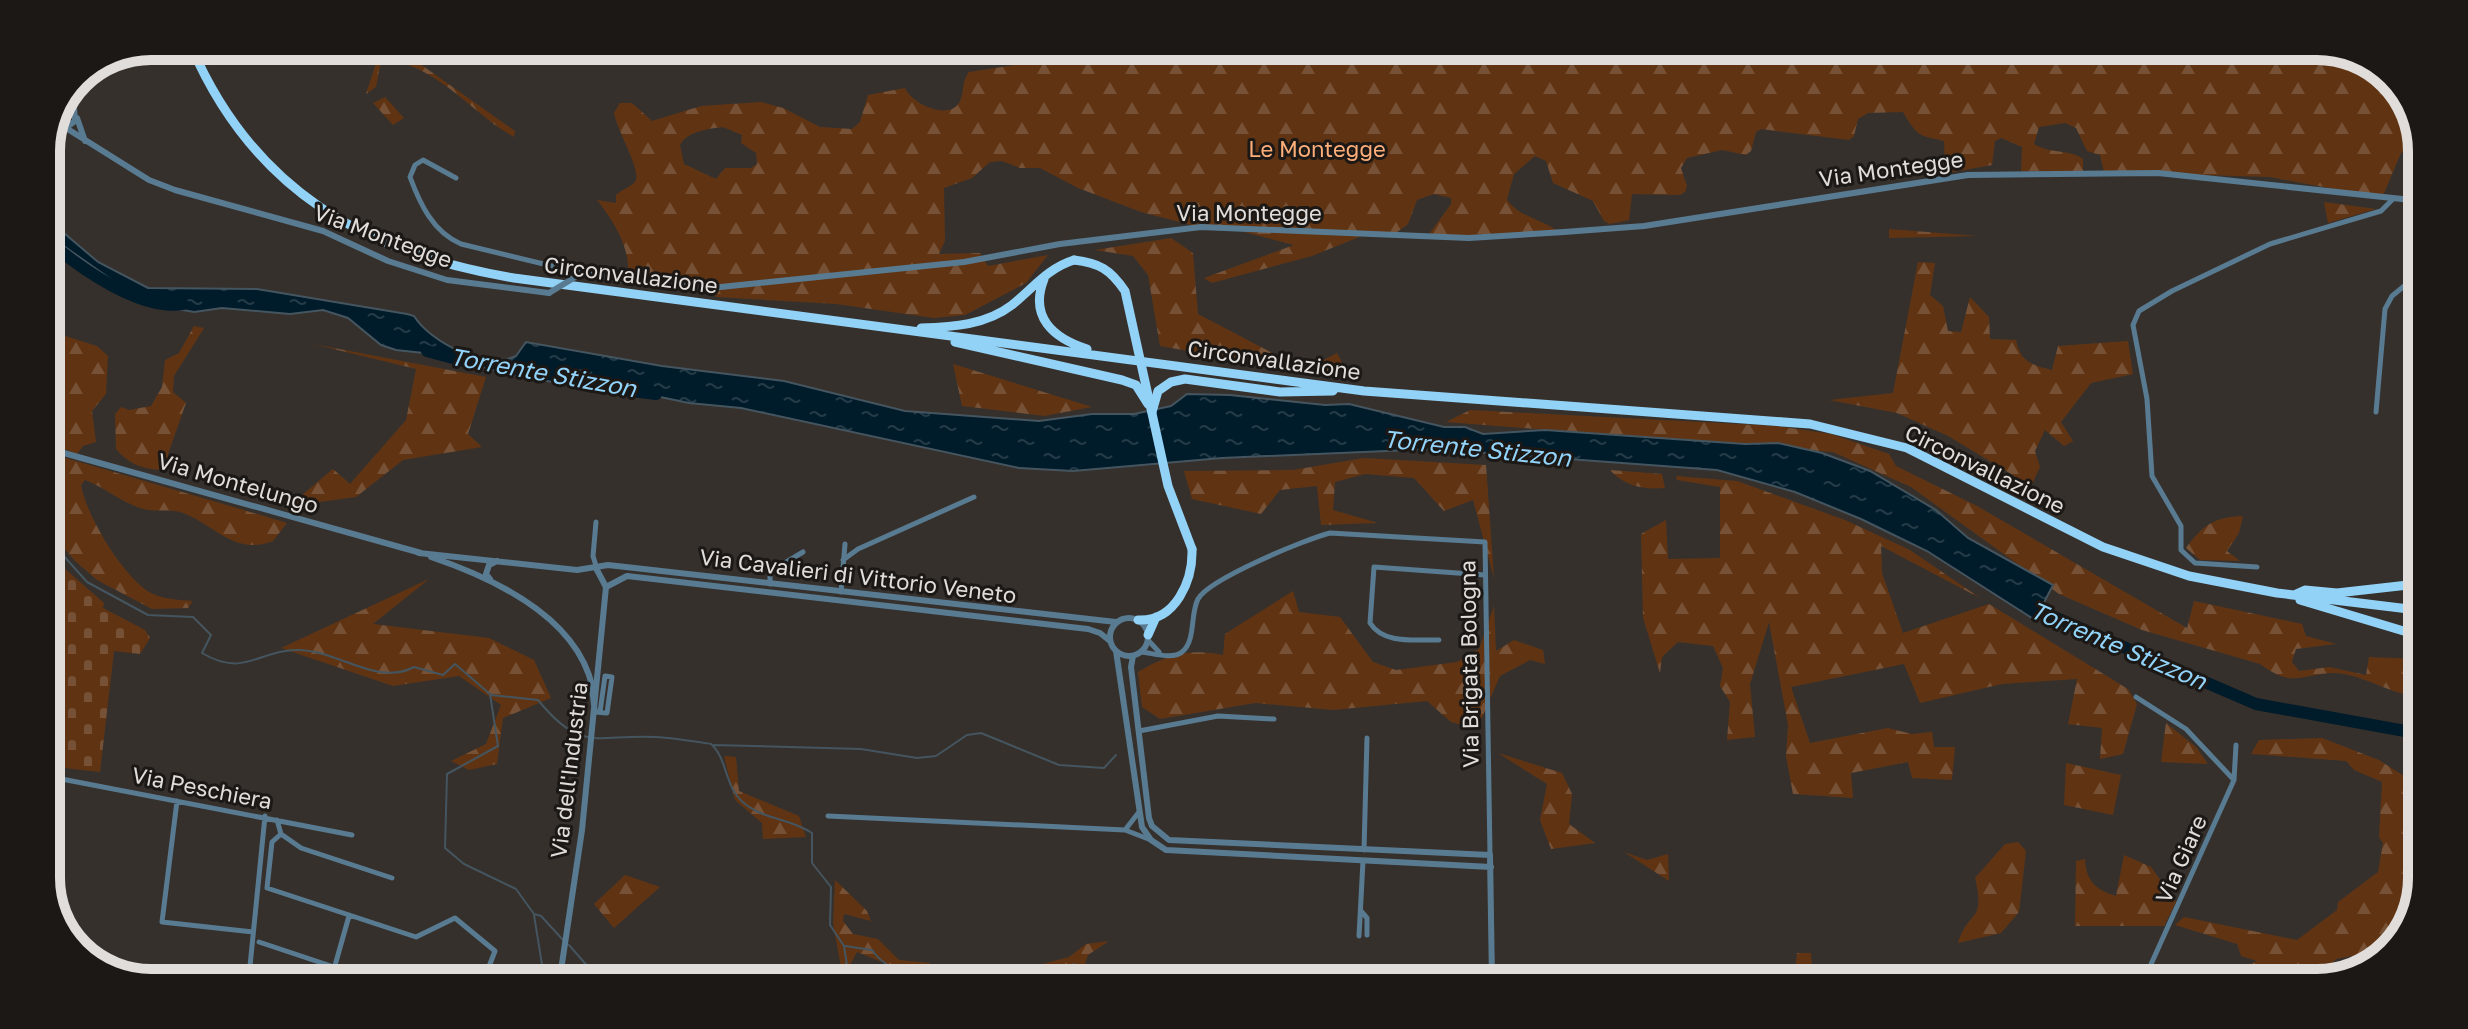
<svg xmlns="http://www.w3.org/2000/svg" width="2468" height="1029" font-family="'Golos Text',sans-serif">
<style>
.forest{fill:url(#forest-firs);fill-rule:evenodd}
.cemetery{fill:url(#cemetery-stones)}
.water{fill:url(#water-ripples);stroke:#44555f;stroke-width:2}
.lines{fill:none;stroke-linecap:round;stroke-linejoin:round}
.stream{stroke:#44555f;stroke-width:2}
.river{stroke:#001b2a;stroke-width:12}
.minor{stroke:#597b91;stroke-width:5}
.tertiary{stroke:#597b91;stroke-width:6}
.trunk{stroke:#93d2f7;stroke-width:9}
.tertiary-bridge{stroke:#597b91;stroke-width:6}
.trunk-bridge{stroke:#93d2f7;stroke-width:9}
.labels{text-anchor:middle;stroke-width:6;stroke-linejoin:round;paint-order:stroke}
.park-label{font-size:22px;fill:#fdae79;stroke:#1b1816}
.street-label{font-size:22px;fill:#e1ddda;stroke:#1b1816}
.water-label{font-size:24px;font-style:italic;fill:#92d3fa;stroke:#1b1816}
.rim{fill:none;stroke:#e1ddda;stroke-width:10}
</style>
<defs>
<pattern id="forest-firs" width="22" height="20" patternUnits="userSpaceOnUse" patternTransform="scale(2)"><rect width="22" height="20" fill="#603413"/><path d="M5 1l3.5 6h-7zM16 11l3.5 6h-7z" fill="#765135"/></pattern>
<pattern id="cemetery-stones" width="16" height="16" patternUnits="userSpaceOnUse" patternTransform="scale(2)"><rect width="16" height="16" fill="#603413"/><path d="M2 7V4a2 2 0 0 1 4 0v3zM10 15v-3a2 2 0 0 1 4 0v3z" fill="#765135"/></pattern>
<pattern id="water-ripples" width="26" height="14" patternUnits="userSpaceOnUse" patternTransform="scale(2)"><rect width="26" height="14" fill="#001b2a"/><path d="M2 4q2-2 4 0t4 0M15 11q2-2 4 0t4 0" fill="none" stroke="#253c48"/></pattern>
</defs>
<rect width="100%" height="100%" fill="#36302c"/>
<path class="forest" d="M1074,50C1088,56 1096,52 1110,53C1146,58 1175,52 1210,50L2357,54L2401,87L2419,138L2401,153L2382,198L2270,177L2104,172L2100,155L2087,151L2076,128L2065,123L2039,127L2034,144C2049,154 2070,149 2083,159V172L2021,171L2022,147L2001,138L1995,141L1992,165L1953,172L1945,165L1944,141C1918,135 1918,137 1903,112L1868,113L1858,119L1854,136L1849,140L1761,129L1756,132L1751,151L1746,155L1722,150L1687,158L1681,168L1687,186L1685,192L1680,195L1632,194L1629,220L1610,224L1604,221L1593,201L1553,183L1546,161L1535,156L1514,174L1507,199C1516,216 1542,219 1557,231L1427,237L1451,204V198L1434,194L1417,200L1408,224L1392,236L1364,235L1312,256L1212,283L1204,278L1294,245L1221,226L1199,227L1141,212L1078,188L1040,168H1020L1002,161L990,162L972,178L944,188L945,241L939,254L980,253L988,266L1048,255L1026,283L965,315L934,318L836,304L716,297L706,279L628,273C630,247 613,220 597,200L616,203V195C622,189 634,186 636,180C640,168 617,130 614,113L620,103H632L652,121L701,106L761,102L783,108L820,127L852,129L860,122L868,95L905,88C913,105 948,120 959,103C965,92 961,82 969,72L1034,62ZM723,127L742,135L741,143L756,153L757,164L751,168H725L716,179L684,164L680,145C688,131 707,129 723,127Z
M406,54L515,131L514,137C472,114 431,58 381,61L376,87L366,94L378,57Z
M385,97L404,118L393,125L373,103Z
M2324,202L2376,209L2328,223Z
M1889,229L1978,236L1889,238Z
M1171,238L1193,253L1198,314L1305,370L1337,353L1345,368L1318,374L1160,346L1148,275L1133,256L1095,250Z
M1918,262L1935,263L1930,295L1943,306L1948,331L1961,332L1970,297L1989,317L1990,339L2016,340C2020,362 2032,365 2052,370L2058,346L2128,341L2133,374L2091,383L2061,422L2073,441L2064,446L2045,430L2035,451L2040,467L2031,486L1948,436L1897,413L1829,400L1893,393Z
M194,326L204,328L174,376L173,392L186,403L168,454L169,464L162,470C142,469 129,464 116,449L115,414L121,407L129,410L151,406L162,387L165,360L179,353Z
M46,330L97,346L108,356L106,394L92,411L96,442L83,446L77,454L59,447L46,380Z
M313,344L486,377L468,434L482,447L403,460L356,497L289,506L333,469L350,484L406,420L416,369Z
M953,364L1092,407L1044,416L962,406Z
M1470,410L1776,426L1831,434L1889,454L1896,466L1977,506L2187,628L2194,601L2302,624L2306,636L2336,644L2296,649L2292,662L2299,671L2329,667L2366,675L2369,657L2417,659L2416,696C2390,694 2356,671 2331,673C2299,675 2293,688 2260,664L2142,630L2059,594L1911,487L1833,452L1446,422Z
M59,456L264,516L287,523L273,541C235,556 215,525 183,513C170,508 154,513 140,508C121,502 104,487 85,480L81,485C86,515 122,575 149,592C161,599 178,600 193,601L188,608L152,609L97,580L75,561L46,527V467Z
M1364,458L1486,465L1494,578L1473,500L1444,511L1414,478L1365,474L1335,482L1333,510L1378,523L1321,525L1317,486L1280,490L1261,514L1192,499L1184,471L1293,470Z
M1610,470L1662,474L1665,488C1644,490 1624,486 1610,470Z
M1676,476L1737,481L1845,520L1910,550L1980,598L1881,546L1882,573L1903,633L1989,604L2128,689L2137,704L2123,754L2100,759L2102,728L2068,724L2077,679L2002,684L1920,703L1904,664L1791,687L1810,743L1888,728L1912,734L1932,732L1934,747H1955L1952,780L1912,778L1908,762L1851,773L1853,798L1793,794L1786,756L1788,725L1769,622L1750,684L1755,737L1727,740L1730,702L1720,686L1723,668L1713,646L1678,642L1662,657L1660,673L1643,618L1641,534L1666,520L1668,559L1720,558V487L1677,480Z
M2243,516L2239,533L2227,551L2240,561L2200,560L2186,548C2203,525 2214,517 2243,516Z
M429,579L373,624L489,638L534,660L551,698L503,718L497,764L469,770L451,761L486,744L501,705L459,676L393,686L281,648Z
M1293,591L1299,612L1340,617L1373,662L1396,670L1457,662L1479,649L1494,606L1496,651L1514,640L1543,650L1545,664L1530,660L1500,676L1477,729L1451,722L1427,701L1333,710L1255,703L1160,719L1142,707L1138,672C1166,655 1191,648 1223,655L1225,634Z
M2166,723L2196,747L2208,764L2161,762Z
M2322,738L2379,760L2415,783V814L2412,809L2414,918L2389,949L2336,959L2321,976V982L2217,983L2219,978L2257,961L2241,956L2237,944L2175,925L2184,917L2297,940L2337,910L2338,902L2378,872L2383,843L2379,837L2382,782L2354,770L2346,761L2251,754L2259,740Z
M1498,753L1562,773L1572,794L1569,824L1595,843L1551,849L1540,820L1547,784Z
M724,756L736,757L739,791L799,816L806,837L763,839L762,823L735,800Z
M2066,763L2121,775L2113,815L2064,805Z
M2018,842L2026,851L2019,912L2001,933L1958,943C1968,909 1986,924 1975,878L2005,844Z
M1624,852L1647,860L1668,854L1669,881Z
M2124,855L2151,867L2176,902L2164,926H2075L2076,861L2085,859C2086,881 2096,890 2116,896Z
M625,875L660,887L614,928L594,904Z
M835,880L867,911L871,921L844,914L843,921L853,934L878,939L899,960L930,963L922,978L857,952L843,978L833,923Z
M1109,941L1088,955L1081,976L989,978L1069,957L1086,944Z
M1797,953H1811L1813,981H1794Z"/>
<path class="cemetery" d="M46,565L64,568L104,603L103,608L145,630L150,638L140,654L114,651L100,772L46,766Z"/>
<path class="water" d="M46,212L64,233L98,262L148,288L257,289L407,314L414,316C430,342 486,371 516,356L526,342L662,366L784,381L905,411L1039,421L1092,414H1134L1171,406L1187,394L1230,395L1325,405L1349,404L1444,427H1465L1483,434L1545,430L1745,444L1778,443L1822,453L1870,471L1936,510L1968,538L2053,585L2035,620L1927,551L1861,519L1795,492L1717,470L1433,449L1222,458L1073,471L1019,468L741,408L689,403L622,389H597L516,376L433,354L396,350L381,345L348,318L323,310L290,314L222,308L194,312L172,308L119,285L48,235Z"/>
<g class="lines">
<path class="stream" d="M46,408L52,447
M46,469L53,453
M46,536L87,582L148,615L193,617L211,635L202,653C244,678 259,650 296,650C337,649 377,687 414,667L443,675L455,664L490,694L498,746L447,774L445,848L464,864L516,889L534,914L541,916L564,941
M491,695L538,700C582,754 596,734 655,737C674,738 692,741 711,744C728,759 724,787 744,803C764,820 790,818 812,833V863L831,887L830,925L844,946L849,978
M714,745L861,749L917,758L936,756L967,735L981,733L1059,765L1104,768L1116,755
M534,915L544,977
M569,945L597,977
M845,946L872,950C894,980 908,961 934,978
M1017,978C1041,971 1051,978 1074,964"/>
<path class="river" d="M46,239C78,267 140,311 183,304
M427,351L471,363
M591,386L656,394
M2026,605L2256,704L2416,733"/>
<path class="minor" d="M456,178L423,160L415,165L410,177C420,204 433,232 461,244L585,274
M2376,412L2385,309L2392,296L2420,273
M596,522L593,556L597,569
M843,560L858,549L974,497
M2257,567L2195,563L2181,550V526L2152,476L2147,399L2133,325L2139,311L2172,291L2270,244L2381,211L2393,199
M770,584V572L803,552
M841,592L845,544
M1148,640L1159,652
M1439,640C1416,639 1384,645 1370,623L1374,567L1485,575
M1141,652C1153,653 1172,660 1182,652C1196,641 1190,614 1198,599C1209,579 1306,539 1330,533L1485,542L1490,855
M2136,697L2186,729L2234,780
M595,712L607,713L612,677L605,676L600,712
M1139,731L1218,716L1274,719
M46,776L352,835
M177,801L162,922L253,932
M1139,812L1125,830L1151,840
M828,816L1125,830
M277,820L281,834L301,848L392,878
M281,834L272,842L267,888L416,937L455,918L495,951L485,977
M1364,850L1367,738
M1361,911L1367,918V935
M1359,936L1363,861
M259,942L361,976
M249,976L265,816
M332,976L349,916
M2143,982L2234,780L2236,745"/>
<path class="tertiary" d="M77,118L85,141
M55,125L66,128L75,121L74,108L65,103
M66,128L149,180L175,190L323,231L388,261L447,280L549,293
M577,276L586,274L648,284L711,288L964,262L1060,244L1201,227L1469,238L1564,232L1644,226L1968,175L2158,173L2421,201
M46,448L421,553
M419,553L577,570L608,565L1116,622
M431,557C490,577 567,612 589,675C593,686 593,700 595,712
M490,579L486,574L489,565L497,561
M606,587L627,576L1088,629L1100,633L1110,641
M1110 637a19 19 0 1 1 38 0a19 19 0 1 1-38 0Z
M1116,651L1142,827L1151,840L1166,850L1491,867
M1133,656L1131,667L1149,818L1152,826L1169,840L1490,855L1492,980
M560,977L582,830L606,587L597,570"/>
<path class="trunk" d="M191,46C253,190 364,253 514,278L1364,391L1810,424L1907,448L2103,547L2189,576L2277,593L2417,610
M1044,279C1029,317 1053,338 1087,349
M921,328C953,327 986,325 1012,305C1033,288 1048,268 1074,260
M955,342L1122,380L1136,385L1148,404
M1152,412L1158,391L1171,382L1185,379L1280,392L1333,391
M2294,595L2305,590L2337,593L2417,584
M2300,600L2417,635
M1138,620C1176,622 1193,580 1192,549
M1148,635L1156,617"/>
<path class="tertiary-bridge" d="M549,293L577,276"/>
<path class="trunk-bridge" d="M1074,260C1099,263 1110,269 1125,291L1168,486L1192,549"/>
</g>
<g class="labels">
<g class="park-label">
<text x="1317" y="157">Le Montegge</text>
</g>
<g class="street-label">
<text transform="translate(1891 169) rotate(-8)" y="8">Via Montegge</text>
<text x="1249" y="221">Via Montegge</text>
<text transform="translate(383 236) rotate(20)" y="8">Via Montegge</text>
<text transform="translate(631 275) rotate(7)" y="8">Circonvallazione</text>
<text transform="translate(1274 360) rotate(8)" y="8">Circonvallazione</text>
<text transform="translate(1985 469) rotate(26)" y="8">Circonvallazione</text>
<text transform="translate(238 483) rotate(16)" y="8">Via Montelungo</text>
<text transform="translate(858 576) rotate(7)" y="8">Via Cavalieri di Vittorio Veneto</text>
<text transform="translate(1469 664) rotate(-91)" y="8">Via Brigata Bologna</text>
<text transform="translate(569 770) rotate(-83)" y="8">Via dell'Industria</text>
<text transform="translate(202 788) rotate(11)" y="8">Via Peschiera</text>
<text transform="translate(2181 859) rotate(-66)" y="8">Via Giare</text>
</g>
<g class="water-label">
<text transform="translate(543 373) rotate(10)" y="8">Torrente Stizzon</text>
<text transform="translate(1477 449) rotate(6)" y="8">Torrente Stizzon</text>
<text transform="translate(2118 646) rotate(23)" y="8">Torrente Stizzon</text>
</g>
</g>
<path d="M0 0H2468V1029H0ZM151 60H2317A91 91 0 0 1 2408 151V878A91 91 0 0 1 2317 969H151A91 91 0 0 1 60 878V151A91 91 0 0 1 151 60Z" fill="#1b1816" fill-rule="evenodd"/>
<path class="rim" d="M151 60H2317A91 91 0 0 1 2408 151V878A91 91 0 0 1 2317 969H151A91 91 0 0 1 60 878V151A91 91 0 0 1 151 60Z"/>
</svg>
